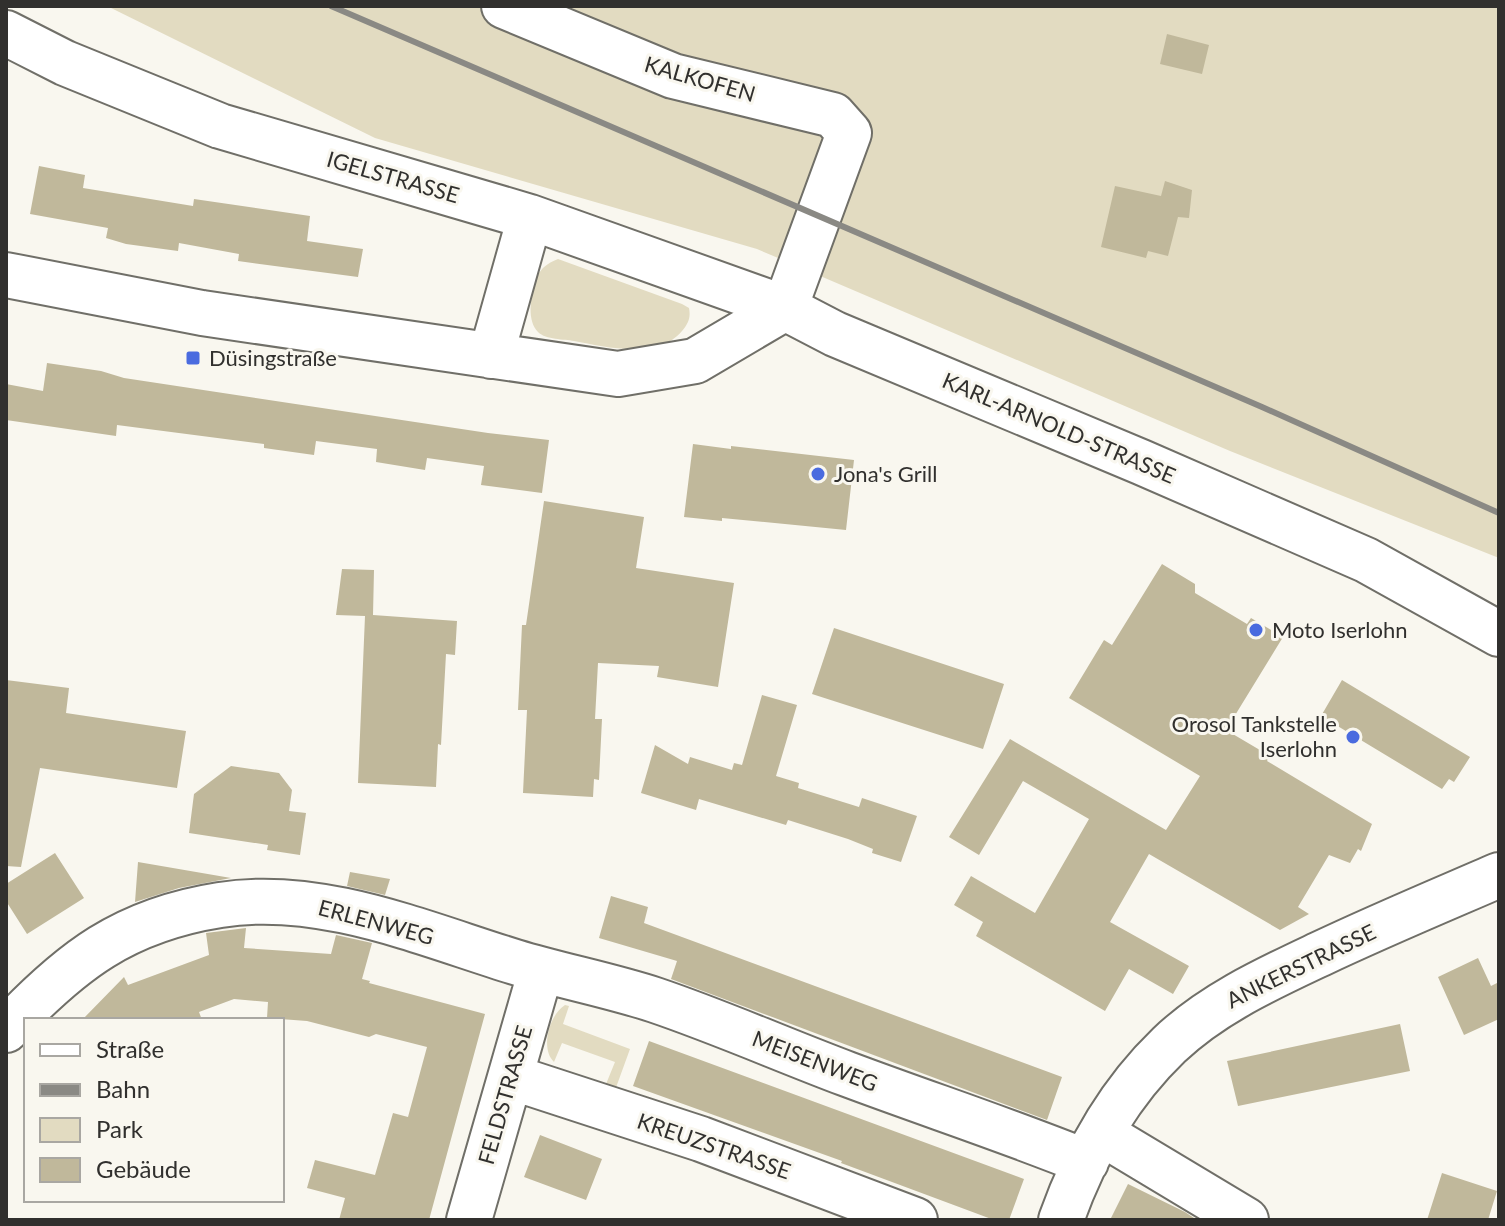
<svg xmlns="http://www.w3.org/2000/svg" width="1505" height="1226" font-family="Lato,sans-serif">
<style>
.green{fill:#e2dbc1}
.building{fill:#c0b89b}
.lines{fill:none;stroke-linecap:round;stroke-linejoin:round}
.minor-casing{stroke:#706f68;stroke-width:48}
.major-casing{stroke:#706f68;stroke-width:48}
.minor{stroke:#fff;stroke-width:44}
.major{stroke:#fff;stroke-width:44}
.rail{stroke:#8a8984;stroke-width:6}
.poi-dot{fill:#4a6bdf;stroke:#f9f7ef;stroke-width:3}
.labels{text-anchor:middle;stroke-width:6;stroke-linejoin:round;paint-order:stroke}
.street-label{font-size:22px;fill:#31302e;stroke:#f9f7ef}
.poi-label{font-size:22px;fill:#31302e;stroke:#f9f7ef;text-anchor:start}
</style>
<rect width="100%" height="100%" fill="#f9f7ef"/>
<path class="green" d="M107,6H1499V558L1230,451L757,249L375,138Z
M558,259L682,304L689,308C691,318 688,324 682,331C658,360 606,347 574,341C564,339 546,340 538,332C528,322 530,303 533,291C536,274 542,265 558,259Z
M565,1005L569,1006L563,1024L630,1049L614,1093L604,1089L615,1062L562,1043L554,1062C540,1049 549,1015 565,1005Z"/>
<path class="building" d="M1167,34L1209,45L1202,74L1160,64Z
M39,166L85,175L83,188L193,206L194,199L310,216L307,241L363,249L358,277L238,261L239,254L179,243L178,251L126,244L106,238L108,228L30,214Z
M1165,181L1192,190L1189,218L1178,217L1168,256L1148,251L1146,258L1101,247L1115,186L1161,196Z
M47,363L101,371L124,378L488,433L549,440L542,493L481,485L484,466L427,458L425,470L376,462L377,449L316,441L314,455L264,448V444L117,425L116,436L6,420V384L43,391Z
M693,444L731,449V446L854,460L846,530L722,518V521L684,517Z
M544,501L644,517L636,568L734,583L718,687L657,677L659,666L598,663L595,719H602L599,780L594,779L593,797L523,793L527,710H518L522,625H526Z
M1162,564L1195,584V593L1247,624L1251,618L1283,637L1226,730L1270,756L1267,761L1372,824L1361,851L1358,849L1350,863L1329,855L1298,907L1309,914L1280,930L1149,854L1110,922L1189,966L1173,994L1129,969L1105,1011L976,936L983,922L954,905L971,876L1035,913L1089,819L1023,781L979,855L949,837L1010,739L1166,830L1200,776L1069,698L1104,640L1112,645Z
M342,569L374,570L373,615L457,621L455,655L446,654L441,745L438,744L436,787L358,783L365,616L336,615Z
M834,628L1004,684L983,749L812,694Z
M6,680L69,688L66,713L186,731L177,788L40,768L21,867L6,866Z
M1342,680L1470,757L1454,782L1449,779L1442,789L1321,716Z
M762,695L797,705L776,776L799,783L798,788L859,807L862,798L917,816L901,862L872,853L873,849L848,839L788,820L786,825L699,799L696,810L641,793L655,745L688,764L690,757L732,770L734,763L742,765Z
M231,766L279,773L292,790L289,811L306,813L300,855L267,850L268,845L189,833L194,794Z
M55,853L84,898L27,934L6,901V884Z
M138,862L231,878L179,888L135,902Z
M350,872L390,879L385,895L347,886Z
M611,896L648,907L644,923L1062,1077L1047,1120L671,979L677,961L599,938Z
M246,928L244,948L331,954L336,935L372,943L362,979L370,981L369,983L485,1014L429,1220H339L345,1198L307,1188L315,1160L375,1175L393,1113L408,1117L427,1047L376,1034L369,1037L307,1021L267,1018L268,1002L234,999L199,1012L202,1020H82L124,977L128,985L209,955L206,933Z
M1478,958L1491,986L1499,982V1019L1464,1035L1438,977Z
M1400,1024L1410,1071L1238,1106L1227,1061Z
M649,1041L1024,1179L1009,1220H994L841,1163L842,1161L633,1086Z
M540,1135L602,1159L586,1200L524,1177Z
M1442,1173L1497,1191L1488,1220H1427Z
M1128,1184L1185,1212L1197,1220H1110Z"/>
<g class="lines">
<defs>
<path id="minor" d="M504,6L673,76L833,115L849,133L785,308
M6,1030C71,961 124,920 220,905C320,889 421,933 515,962C561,976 609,985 655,1000C720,1022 783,1050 847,1074C927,1104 1007,1130 1086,1162
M511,1077L701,1139L915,1220
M1101,1133L1246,1220
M469,1220L541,970
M1061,1220C1084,1155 1119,1093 1169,1045C1212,1004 1267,979 1320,954C1379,926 1439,901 1499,875"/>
<path id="major" d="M6,33L65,63L220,126L530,217L785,308L835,334L1141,462L1366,560L1499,634
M6,275L202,313L618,374L695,361L785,308
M491,356L530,217"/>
</defs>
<use href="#minor" class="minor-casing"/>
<use href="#major" class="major-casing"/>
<use href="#minor" class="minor"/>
<use href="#major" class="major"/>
<path class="rail" d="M331,6L1262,407L1499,513"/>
</g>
<g class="poi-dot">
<rect x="185" y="350" width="16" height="16" rx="4"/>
<circle cx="818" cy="474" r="8"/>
<circle cx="1256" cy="630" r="8"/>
<circle cx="1353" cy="737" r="8"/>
</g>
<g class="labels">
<g class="street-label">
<text transform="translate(700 79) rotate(16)" y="8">KALKOFEN</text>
<text transform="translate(393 177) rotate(16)" y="8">IGELSTRASSE</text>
<text transform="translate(1059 428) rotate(23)" y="8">KARL-ARNOLD-STRASSE</text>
<text transform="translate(376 922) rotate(15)" y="8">ERLENWEG</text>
<text transform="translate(1301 966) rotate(-26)" y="8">ANKERSTRASSE</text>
<text transform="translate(815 1061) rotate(21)" y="8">MEISENWEG</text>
<text transform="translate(505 1095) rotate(-74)" y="8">FELDSTRASSE</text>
<text transform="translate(714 1146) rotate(19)" y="8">KREUZSTRASSE</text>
</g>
<g class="poi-label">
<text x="209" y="366">Düsingstraße</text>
<text x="834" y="482">Jona's Grill</text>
<text x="1272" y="638">Moto Iserlohn</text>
<text x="1337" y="732" text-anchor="end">Orosol Tankstelle<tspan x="1337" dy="25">Iserlohn</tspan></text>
</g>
</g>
<rect width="1505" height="1226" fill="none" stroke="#31302e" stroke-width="16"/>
<rect x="24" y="1018" width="260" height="184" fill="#f9f7ef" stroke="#a9a7a2" stroke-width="2"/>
<rect x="40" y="1044" width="40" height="12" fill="#ffffff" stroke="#a9a7a2" stroke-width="2"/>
<text x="96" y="1058" font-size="24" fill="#31302e">Straße</text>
<rect x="40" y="1084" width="40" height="12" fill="#8a8984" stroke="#a9a7a2" stroke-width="2"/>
<text x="96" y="1098" font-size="24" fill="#31302e">Bahn</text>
<rect x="40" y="1118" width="40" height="24" fill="#e2dbc1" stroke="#a9a7a2" stroke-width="2"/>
<text x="96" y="1138" font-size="24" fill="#31302e">Park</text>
<rect x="40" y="1158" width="40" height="24" fill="#c0b89b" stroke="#a9a7a2" stroke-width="2"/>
<text x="96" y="1178" font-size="24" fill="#31302e">Gebäude</text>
</svg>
